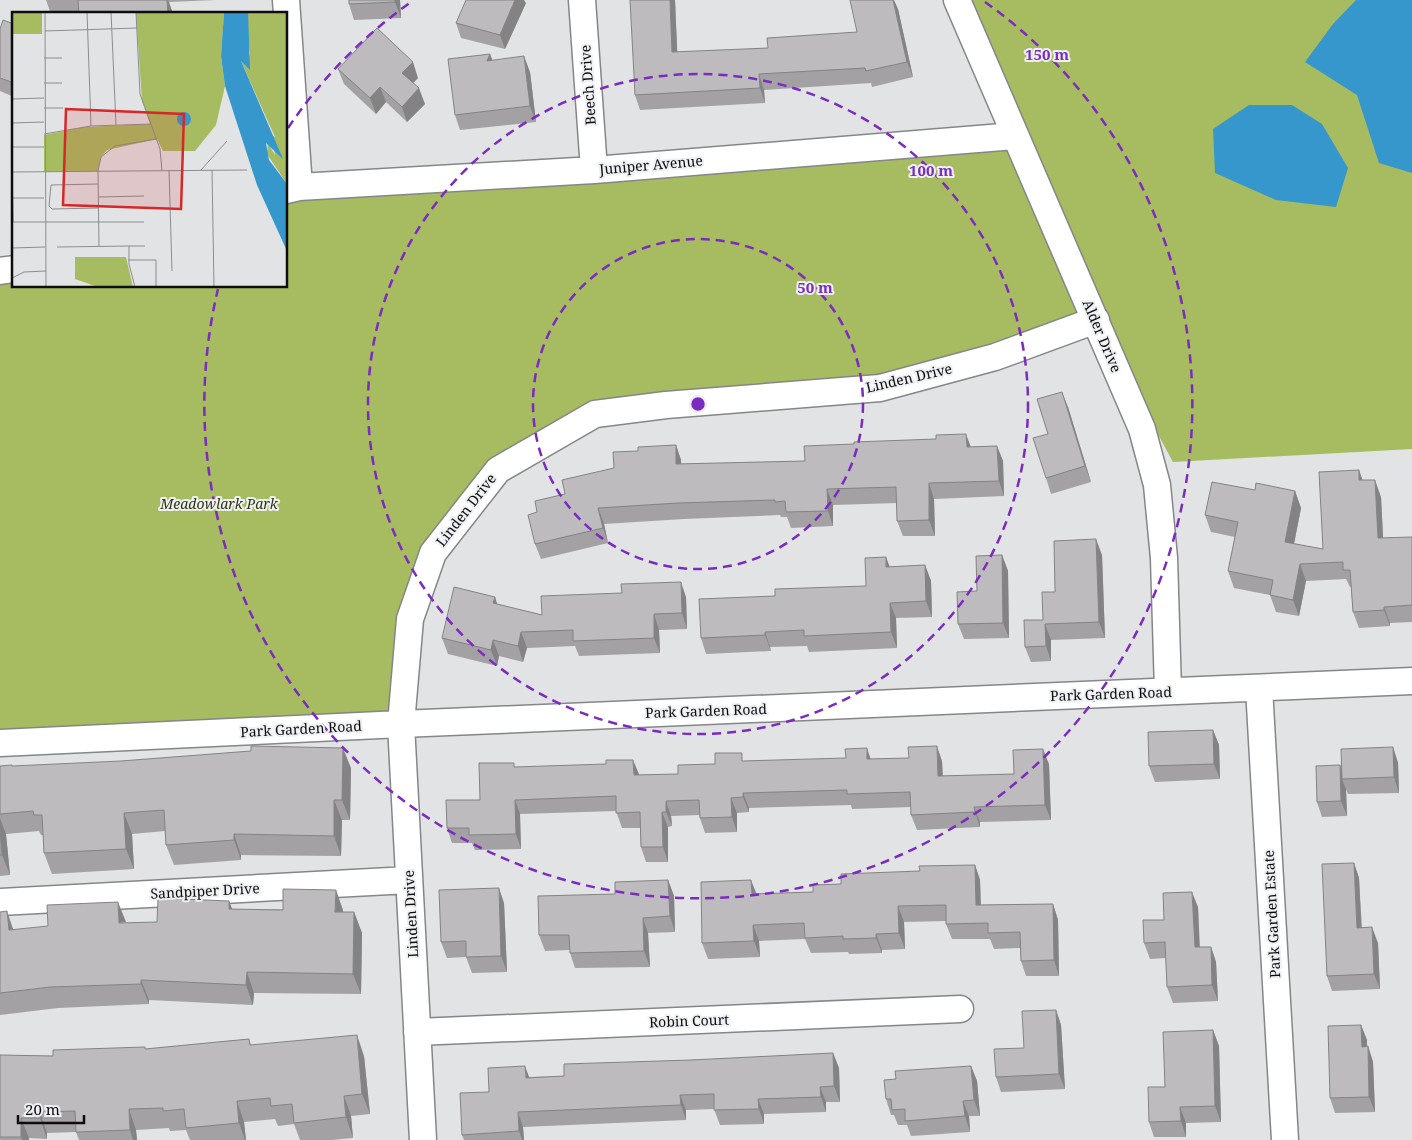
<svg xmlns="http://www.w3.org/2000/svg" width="1412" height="1140" font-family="'Noto Serif',serif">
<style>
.green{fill:#a7bb61}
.water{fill:#3597cc}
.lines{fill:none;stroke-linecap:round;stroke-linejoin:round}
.street-casing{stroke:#858689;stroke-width:29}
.street{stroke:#fff;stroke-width:26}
.wall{fill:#a3a1a3}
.shaded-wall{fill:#848384}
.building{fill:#bdbbbd;stroke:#848384}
.ring{fill:none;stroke:#7b2cbf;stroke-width:2.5;stroke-dasharray:9 6}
.labels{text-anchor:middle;stroke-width:4;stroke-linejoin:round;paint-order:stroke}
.street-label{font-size:14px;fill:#0d0d0e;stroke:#eef0f3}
.park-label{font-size:14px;font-style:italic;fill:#2e350e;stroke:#eef0f3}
.inset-road{fill:none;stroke:#8c8d8f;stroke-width:1}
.view{fill:#d62828;fill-opacity:0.15;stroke:#d62828;stroke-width:2.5}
.inset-edge{fill:none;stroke:#0d0d0e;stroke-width:2.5}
.centre{fill:#7b2cbf;stroke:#eef0f3;stroke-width:2.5}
.ring-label{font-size:15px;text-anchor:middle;font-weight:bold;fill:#7b2cbf;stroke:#eef0f3;stroke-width:4;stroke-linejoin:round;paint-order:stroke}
</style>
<rect width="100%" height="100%" fill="#e1e3e5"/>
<path class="green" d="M957,0H1412V449L1173,462L1096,320L880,388L595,414L498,470L433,553L401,724L0,743V271L14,269V286H286V190L1015,136Z"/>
<path class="water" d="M1356,0H1412V173L1379,163L1357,95L1305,62L1333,24Z
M1249,105H1292L1322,124L1348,168L1336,207L1276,200L1215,173L1213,129Z"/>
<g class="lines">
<defs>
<path id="street" d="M286,0L299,187
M582,0L594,170
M957,0L1142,429L1157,485L1164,558L1168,691
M286,190L299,187L594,170L1015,136
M0,271L14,269
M1259,688L1285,1140
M0,743L401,724L1412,681
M0,902L409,880
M417,1032L960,1009
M423,1140L401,724L410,619L433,553L498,470L595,414L666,405L880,388L995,357L1096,320"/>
</defs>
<use href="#street" class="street-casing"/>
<use href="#street" class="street"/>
</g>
<path class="wall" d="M46,0H216L169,2L173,14H51Z
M349,0H400L401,18L354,20L349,4Z
M675,0L677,52L768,48L857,32L898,9L913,77L872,87L871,83L764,90L765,103L640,110L635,95Z
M526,3L505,49L461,38L456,23Z
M14,24V97L0,91V29Z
M490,54L492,60L530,72L536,122L460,130L455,115Z
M338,69L418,78L413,83L425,104L407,122L386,102L376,114L344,84Z
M1068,407L1091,482L1051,494L1046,478L1048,434Z
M676,445L681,460V464L805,461L971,447L997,446L1003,461L1004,496L934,499L935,536H903L897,521V503L833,505V526L791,528L787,517H781L780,515L684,519L604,524L608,543L541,559L535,544L537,512L565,494L614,468L638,451Z
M1359,470L1362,480L1381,497L1383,538L1412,537V622L1390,623V626L1359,628L1353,612L1351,587H1350L1346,579L1306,581L1299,616L1276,612L1270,595L1234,588L1228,571L1235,537L1211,532L1205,515L1255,490L1295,491L1301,508L1294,544L1323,549Z
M1002,555L1008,571L1009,638L964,639L958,624Z
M1102,555L1105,638L1051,640V661L1031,662L1025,647L1043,620L1055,592Z
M886,557L889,567L925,565L931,581L932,617L896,618L897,648L809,652L807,646L770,647L771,651L706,654L701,638L775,596L866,586Z
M495,597L497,604L542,615L686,597L687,629L659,630L660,653L579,656L575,646L527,648L523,662L499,656L497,666L448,654L442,638Z
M1213,730L1219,745L1220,779L1155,782L1149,766Z
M1393,747L1398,763L1399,793L1348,794L1346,789L1347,816L1322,817L1317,802L1342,771Z
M871,759L942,761L943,776L1014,774L1049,764L1051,820L980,822V827L917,830L911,815V807L852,809L851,805L749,808V812L737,813V832L705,833L699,815L671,816L672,826L668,827V862H646L641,847L640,828H622L616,811L520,814L521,849L475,850L472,843H452L447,828L516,767L639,775L678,774L715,764L745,761Z
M0,766L351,768L350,820H342L341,856L241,855V860L174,865L166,845L165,831L132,834L134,869L52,874L44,853L43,835H41L39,831L6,834L10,875L0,876Z
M1354,863L1359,878L1362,928L1378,943L1380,989L1332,991L1327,976Z
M975,865L980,880L981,905L1053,904L1058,920L1059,976H1026L1021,961L1020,948L994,949L990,939H952L946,924V921L904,922L905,949L882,950V953L849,954L848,952L811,953L805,939L759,941L760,957L708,959L702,943L756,894L813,892L841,884L920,871Z
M668,880L674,896L675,932L648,933L650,967L575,968L570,953V950L545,951L539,935L615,894Z
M229,901L232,909L343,910V912H354L362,933L361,994L254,993L253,1005L149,1000V1004L58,1008L0,1015V912L14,930L126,923L157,922Z
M504,903L507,972L472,973L466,957L447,958L441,942Z
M1198,907L1200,947H1211L1216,962L1218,1001L1173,1003L1167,987L1166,958L1150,959L1144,943L1164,920Z
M1056,1010L1061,1025L1065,1089L1001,1092L996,1077L1024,1048Z
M1361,1025L1367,1040V1046H1368L1373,1062L1375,1112L1335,1113L1330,1098Z
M1213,1030L1219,1046L1221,1122L1186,1123V1137H1154L1149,1122L1165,1087Z
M249,1039L251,1045L364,1056L370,1114L351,1116L353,1138L331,1140H300L294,1124L278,1126L275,1119L244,1122L246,1140H190L186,1130L170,1131L169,1128L136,1130L137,1140H79L76,1132L47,1133V1139L29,1138V1140H0V1055L53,1056L146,1049Z
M833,1053L839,1068L840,1102H826V1112L764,1114V1124L720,1125L714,1109L686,1110V1120L523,1127L524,1140H464L462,1135L489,1092L529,1077L564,1076L691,1060Z
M971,1066L977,1081L980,1116H969L970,1132L911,1136L907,1125H898L894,1115H891L886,1099L896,1079Z"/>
<path class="shaded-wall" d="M167,0H168L172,11L173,14H168Z
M395,0H400L401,18L395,2Z
M515,0H524L526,3L505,49L500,35Z
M670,0H675L678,68L672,52Z
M893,0H894L898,9L913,77L907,62Z
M490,54L496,70L487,61Z
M524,56L530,72L536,122L530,106Z
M413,62L418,78L408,88L402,73Z
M759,74L764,90L765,103L760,88Z
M380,87L386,102L376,114L370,98Z
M419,88L425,104L407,122L402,107Z
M1062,392L1068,407L1091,482L1085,466Z
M966,434L972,450L967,447Z
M676,445L681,460L682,479L676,464Z
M997,446L1003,461L1004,496L999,481Z
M1359,470L1365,487L1359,480Z
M1375,480L1381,497L1384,555L1378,538Z
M929,483L934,499L935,536L929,520Z
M827,489L833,505V526L828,511Z
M1295,491L1301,508L1291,559L1285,542Z
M598,508L604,524L608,543L603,528Z
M1096,539L1102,555L1105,638L1099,622Z
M1002,555L1008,571L1009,638L1003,623Z
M886,557L892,573L886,567Z
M1300,564L1306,581L1299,616L1293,600Z
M925,565L931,581L932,617L926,601Z
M681,582L686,597L687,629L682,613Z
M495,597L500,613L493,603Z
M890,603L896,618L897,648L891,632Z
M1384,607L1390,623V626L1384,610Z
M654,614L659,630L660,653L654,638Z
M1045,624L1051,640V661L1046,646Z
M521,632L527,648L523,662L518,646Z
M765,632L770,647L771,651L765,635Z
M493,640L499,656L497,666L491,650Z
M1213,730L1219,745L1220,779L1214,764Z
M937,746L942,761L943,791L938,776Z
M1393,747L1398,763L1399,793L1394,777Z
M343,748L351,768L350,820L342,800Z
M867,748L872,763L867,759Z
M1043,749L1049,764L1051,820L1045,805Z
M633,760L639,774V790L634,775Z
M1340,765L1345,779H1342L1346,789L1347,816L1341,801Z
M743,793L749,808V812L743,797Z
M731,798L737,813V832L732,817Z
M334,800L342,820L341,856L334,836Z
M515,800L520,814L521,849L516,834Z
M666,801L671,816L672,826L666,812Z
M974,807L980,822V827L975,812Z
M662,812L668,827V862L663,847Z
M124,813L132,834L134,869L126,849Z
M0,818L6,834L10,875L2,855L0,829Z
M234,834L241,855V860L234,840Z
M1354,863L1359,878L1362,943L1357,928Z
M975,865L980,880L981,921L976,905Z
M668,880L674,896L675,932L670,916Z
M751,880L757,895L752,894Z
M499,888L504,903L507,972L501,956Z
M336,890L343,910V932L335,912Z
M1192,892L1198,907L1200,963L1195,947Z
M229,901L237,922L229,909Z
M118,902L126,922L119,923Z
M1053,904L1058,920L1059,976L1054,960Z
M898,906L904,922L905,949L899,933Z
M7,911L14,932L9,930Z
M354,912L362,933L361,994L353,974Z
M643,918L648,933L650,967L644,951Z
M753,925L759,941L760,957L754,941Z
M1372,927L1378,943L1380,989L1374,974Z
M876,934L882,950V953L876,938Z
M1211,947L1216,962L1218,1001L1212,985Z
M247,972L254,993L253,1005L246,985Z
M141,980L149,1000V1004L141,984Z
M1056,1010L1061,1025L1065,1089L1059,1074Z
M1361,1025L1367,1040V1062L1362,1047Z
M1213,1030L1219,1046L1221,1122L1215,1106Z
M357,1035L364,1056L370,1114L362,1094Z
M1368,1046L1373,1062L1375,1112L1369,1097Z
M833,1053L839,1068L840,1102L834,1086Z
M525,1066L531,1082L526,1078Z
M971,1066L977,1081L980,1116L974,1100Z
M820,1087L826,1102V1112L821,1097Z
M680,1095L686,1110V1120L681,1105Z
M344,1096L351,1116L353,1138L346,1117Z
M758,1099L764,1114V1124L759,1109Z
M237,1101L244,1122L246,1140H245L239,1123Z
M963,1101L969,1116L970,1132L965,1116Z
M1180,1107L1186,1123V1137L1181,1121Z
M129,1109L136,1130L137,1140H133L130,1130Z
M40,1112L47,1133V1139L40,1118Z
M518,1112L523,1127L524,1140H522L519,1131Z
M21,1118L29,1138V1140H22L21,1137Z"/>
<path class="building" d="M78,0H167L168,14H79Z
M349,0H395V2L349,4Z
M466,0H515L500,35L456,23Z
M630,0H670L672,52L768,48L767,38L857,32L850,0H893L907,62L866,71L865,68L759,74L760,88L635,95Z
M3,20L14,24V83L0,78V29Z
M377,28L413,62L402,73L419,88L402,107L380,87L370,98L338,69Z
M490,54L487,61L524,56L530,106L455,115L448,59Z
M1062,392L1085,466L1046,478L1033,438L1048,434L1037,399Z
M966,434L967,447L997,446L999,481L929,483V520L897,521L896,487L827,489L828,511L786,512L785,501L775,502V500L678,503L598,508L603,528L535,544L528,515L537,512L535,501L565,494L562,480L614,468L613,452L638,451V447L676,445V464L805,461L804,446L854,444V442L936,439V435Z
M1359,470V480H1375L1378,538L1412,537V605L1384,607V610L1353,612L1350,570H1343V562L1300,564L1293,600L1270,595L1273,580L1228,571L1238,522L1205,515L1212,482L1255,490L1256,483L1295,491L1285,542L1323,549L1319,472Z
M1096,539L1099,622L1045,624L1046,646L1025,647L1024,620H1043L1042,592H1055L1054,541Z
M1002,555L1003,623L958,624L957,592L977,591L976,556Z
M886,557V567L925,565L926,601L890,603L891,632L804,636V630L765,632V635L701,638L699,599L775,596V589L866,586L865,558Z
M681,582L682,613L654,614V638L573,641V630L521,632L518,646L493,640L491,650L442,638L454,587L495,597L493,603L542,615L541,596L622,593L621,584Z
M1213,730L1214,764L1149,766L1148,732Z
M251,746L343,748L342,800H334V836L234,834V840L166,845L164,810L124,813L126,849L44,853L42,815H34L33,811L0,814V766L12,765V766L121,761L251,751Z
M937,746L938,776L1014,774L1013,750L1043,749L1045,805L974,807L975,812L911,815L910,792L847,794V790L743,793V797L731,798L732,817L700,818L699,800L666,801V812H662L663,847H641L640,812L616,813V796L515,800L516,834L469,835V828H447L446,800H480L479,763H514V767L606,764V760H633L634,775L678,774V765L715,764V753H742V761L846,758L845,749L867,748V759L909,758L908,747Z
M1393,747L1394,777L1342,779L1341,749Z
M1340,765L1341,801L1317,802L1316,766Z
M0,829L2,855H0Z
M1354,863L1357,928L1372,927L1374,974L1327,976L1322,864Z
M975,865L976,905L1053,904L1054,960L1021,961L1020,932L988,933V923L946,924V905L898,906L899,933L876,934V938L843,939V936L805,938L804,923L753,925L754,941L702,943L701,882L751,880L752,894L813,892V885L841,884V874L920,871L919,866Z
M668,880L670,916L643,918L644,951L570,953L569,935H539L538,896L615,894V882Z
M499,888L501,956L466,957V941L441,942L439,890Z
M283,889L336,890L335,912H354L353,974L247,972L246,985L141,980V984L50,987L0,993V912L7,911L9,930L48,926L47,905L118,902L119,923L157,922L158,898L229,901V909L283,910Z
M1192,892L1195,947H1211L1212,985L1167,987L1165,942L1144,943L1143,920H1164L1163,893Z
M1056,1010L1059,1074L996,1077L994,1049L1024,1048L1022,1011Z
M1361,1025L1362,1047L1368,1046L1369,1097L1330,1098L1328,1026Z
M1213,1030L1215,1106L1180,1107L1181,1121L1149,1122L1148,1087H1165L1163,1032Z
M357,1035L362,1094L344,1096L346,1117L294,1123L292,1104L271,1106L270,1098L237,1101L239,1123L186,1128L184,1109L163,1111V1108L129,1109L130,1130L76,1132L75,1111L40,1112V1118H21V1137H0V1055L53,1056V1050L145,1047V1049L249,1039L250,1045Z
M833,1053L834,1086L820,1087L821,1097L758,1099L759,1109L714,1110V1094L680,1095L681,1105L518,1112L519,1131L462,1135L460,1093L489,1092L488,1068L525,1066L526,1078L564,1076V1064L691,1060Z
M971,1066L974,1100L963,1101L965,1116L905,1121V1109L892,1110L891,1099H886L884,1080L896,1079L895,1071Z"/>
<g class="ring">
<circle cx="698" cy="404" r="165"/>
<circle cx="698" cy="404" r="330"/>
<path d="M288 128A494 494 0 0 1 411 2M985 2A494 494 0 1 1 218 289"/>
</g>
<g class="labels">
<g class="street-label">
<text transform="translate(588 85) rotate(-94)" y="5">Beech Drive</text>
<text transform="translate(651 165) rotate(-5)" y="5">Juniper Avenue</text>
<text transform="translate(1102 336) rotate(67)" y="5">Alder Drive</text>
<text transform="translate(909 378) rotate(-13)" y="5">Linden Drive</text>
<text transform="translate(466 510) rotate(-52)" y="5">Linden Drive</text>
<text transform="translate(1111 694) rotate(-2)" y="5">Park Garden Road</text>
<text transform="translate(706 711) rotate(-2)" y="5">Park Garden Road</text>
<text transform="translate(301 729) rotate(-3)" y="5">Park Garden Road</text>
<text transform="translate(205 891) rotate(-3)" y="5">Sandpiper Drive</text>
<text transform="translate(411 914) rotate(-93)" y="5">Linden Drive</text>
<text transform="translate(1272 914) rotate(-93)" y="5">Park Garden Estate</text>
<text transform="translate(689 1021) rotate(-2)" y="5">Robin Court</text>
</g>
<g class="park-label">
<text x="219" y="509">Meadowlark Park</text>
</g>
</g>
<g transform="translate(12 12)">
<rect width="275" height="275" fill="#e1e3e5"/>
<path d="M0,0H30V22H0ZM124,0H212L209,44L213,74L204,113L183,139H151L145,127L95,138L89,145L86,159L32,160V123L73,115L138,112L130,89ZM236,0H275V172L255,142L256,131L263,143L259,123L263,125L228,47L234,54L238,42L234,12ZM63,245H114L121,275H86L63,267Z" fill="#a7bb61"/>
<path d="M212,0H236L238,58L229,49L271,147L254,131L257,148L275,172V239L245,173L213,74L209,44ZM165 107a7 7 0 1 1 14 0a7 7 0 1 1-14 0Z" fill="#3597cc"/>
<path class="inset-road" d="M33,0L34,275M75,0L79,114M99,0L104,113M124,0L128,82L148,137L150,159M33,19L125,16M32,46H50M32,71H50M0,87L32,86M32,96H51M0,111L32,110M32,122L79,114L139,112M0,135H32M157,158L160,259M189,158L215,129M200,158L202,275M0,160L235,158M0,160L1,210M86,172L39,173L37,194L40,197L87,196M86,185L132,184M0,186H32M0,210H132M87,234L86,159L89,145L103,134L145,127M117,234H133M45,235L117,234V252L123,275M0,236L33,235M116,248H144V275M0,266L12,260L34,259"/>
<path class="view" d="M54,97L172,102L169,197L51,193Z"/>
<rect width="275" height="275" class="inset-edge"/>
</g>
<circle cx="698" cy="404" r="8" class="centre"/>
<g class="ring-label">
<text x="1047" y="60">150 m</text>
<text x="931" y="176">100 m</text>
<text x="815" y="293">50 m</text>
</g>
<path d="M18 1115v8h66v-8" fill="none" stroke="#0d0d0e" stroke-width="2.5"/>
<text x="25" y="1115" font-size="15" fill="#0d0d0e" stroke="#eef0f3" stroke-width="4" paint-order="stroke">20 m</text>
</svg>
